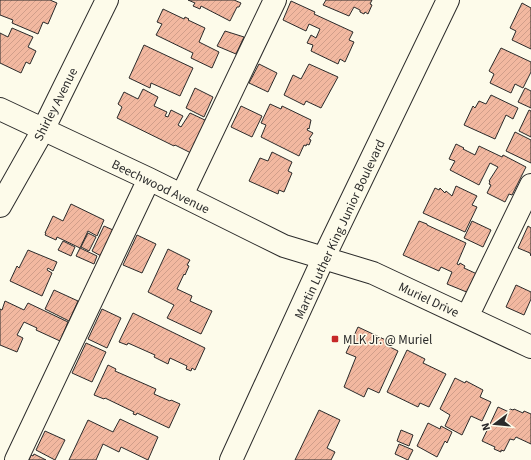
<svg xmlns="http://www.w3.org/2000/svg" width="531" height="460" font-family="'Source Sans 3',sans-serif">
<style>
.building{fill:url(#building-hatch);stroke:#2b2b2b}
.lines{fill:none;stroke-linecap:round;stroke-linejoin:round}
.minor-casing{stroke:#2b2b2b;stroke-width:24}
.major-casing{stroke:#2b2b2b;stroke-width:24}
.minor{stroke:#fdfbea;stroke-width:22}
.major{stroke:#fdfbea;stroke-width:22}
.poi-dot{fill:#c62828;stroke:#fdfbea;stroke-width:1.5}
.labels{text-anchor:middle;stroke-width:3;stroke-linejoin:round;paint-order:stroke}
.street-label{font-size:13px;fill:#2b2b2b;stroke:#fdfbea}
.poi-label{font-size:13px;fill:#2b2b2b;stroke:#fdfbea;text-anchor:start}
</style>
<defs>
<pattern id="building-hatch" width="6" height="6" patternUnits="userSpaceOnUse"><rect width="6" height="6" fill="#f2b8a0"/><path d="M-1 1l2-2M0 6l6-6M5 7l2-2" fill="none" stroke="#d09e8a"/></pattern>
</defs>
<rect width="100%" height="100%" fill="#fdfbea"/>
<path class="building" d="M0,0H50L57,3L48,24L43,22L38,34L12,23L13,20L0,15Z
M188,0H234L241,3L239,7H237L230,21L201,6L200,9L193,6L195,3Z
M326,0H372L370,4L372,5L368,14L365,12L364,14L360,12V10L354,7L349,16L323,5Z
M291,1L315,12L314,14L353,32L349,40L354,42L345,62L340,59L338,64L311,51L313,45L307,43L311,35L316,38L320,29L309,24L306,31L283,20Z
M522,3L531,8V49L512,40L516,31L510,28Z
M163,9L184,19L185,17L189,19L188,20L205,28L199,42L219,52L212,68L191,58L193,53L156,35L162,24L157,22Z
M12,28L33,37L28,47L36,51L30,64L26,62L21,73L0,63V33L8,37Z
M225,31L244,37L236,54L217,46Z
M144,45L193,68L180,96L151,83L150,88L129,78Z
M501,48L531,62V72L523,88L515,84L511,93L490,83L494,74L489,71Z
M259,64L277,73L268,92L249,83Z
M309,64L338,77L321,108L306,101L304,105L284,95L293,75L301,79Z
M195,88L213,97L204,117L186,108Z
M525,88L531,91V108L518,102Z
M143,89L158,97L154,106L167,112L165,116L168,117L171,110L183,116L178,125L181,127L190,113L207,121L191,153L175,145L174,146L117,118L122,107L118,104L124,92L138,99Z
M491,95L518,108L513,119L506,115L495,139L464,125L473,106L475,108L479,101L486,104Z
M270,104L281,109L282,106L311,120L309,129L308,128L307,130L313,133L309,139L311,140L309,145L307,144L306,146L304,145L299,156L261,137L266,125L261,123Z
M241,106L262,116L252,137L231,127Z
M529,110L531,111V137L519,131Z
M515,132L531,140V163L506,151Z
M456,144L464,148L463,149L475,155L479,146L502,157L503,155L526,167L512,195L509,194L505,202L487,193L491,185L489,184L490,182L489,181L498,167L490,163L479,185L450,170L455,161L449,159Z
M272,152L292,162L288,171L292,173L284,192L279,190L278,194L249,181L260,158L268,161Z
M456,186L477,196L472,205L477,207L465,232L423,213L435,188L439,190L440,188L445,193L446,191L452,196Z
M71,204L104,220L97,236L88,231L80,248L57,237L56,240L45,235L46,233H45L53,216L63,221Z
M419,221L427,224V225L466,243L457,264L459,265L460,263L465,266L464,268L477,274L469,293L447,284L452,272L441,267L439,271L403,255Z
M472,221L491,230L483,247L464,238Z
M104,226L113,230L101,256L92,251Z
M528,226L531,228V256L530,253L518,248Z
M88,233L96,237L89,251L81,247Z
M137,235L156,244L142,273L123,265Z
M63,241L75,247L71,256L58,250Z
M80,248L97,256L94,264L76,256Z
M168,249L190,260L187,265L189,266L185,275L184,274L177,289L192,296L190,301L212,311L201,334L167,318L174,305L148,292Z
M28,250L57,262L53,271L48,268L47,270L52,273L42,296L10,281L17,266L19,268Z
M516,285L531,292V299L524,315L506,307Z
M54,290L78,301L69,321L45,309Z
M5,301L24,310L28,303L68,322L60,341L36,330L37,328L24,322L17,335L23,338L17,352L0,345V309L2,310Z
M102,309L121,318L107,348L88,339Z
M133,313L205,348L195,370L192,368L191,371L186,369L187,366L170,358L168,364L154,357L155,355L128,343L127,345L119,342Z
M358,327L390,342L388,346L398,351L379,393L368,388L364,397L344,387L356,357L346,353Z
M86,343L106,352L92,382L72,373Z
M407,350L425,359L423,363L446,374L429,407L420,403L418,407L387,392Z
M108,365L116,369L115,371L156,389L154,394L170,401L171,400L180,404L169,428L137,413L136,415L133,414L134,412L105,398L104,399L94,395Z
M455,378L465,383L466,381L483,390L480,397L491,402L482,421L471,416L462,435L445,426L450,415L440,409Z
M498,407L509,412L510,409L513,410L514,409L523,413L524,411L531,414V444L516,437L514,440L510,439L504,451L501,450V452L494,449L495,447L482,441Z
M319,410L340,420L327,448L335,452L331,460H295Z
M120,419L158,437L148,460L121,447L119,452L103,444L96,460H69L88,420L113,432Z
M428,423L440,429L441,426L452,432L447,443L445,441L437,457L417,446Z
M401,430L413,435L409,446L397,441Z
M45,431L65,440L55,460L36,450Z
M399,444L413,450L408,460L395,454Z
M34,454L46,460H29L31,455L33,456Z"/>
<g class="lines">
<defs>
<path id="minor" d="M0,109L149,179L284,246L373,273L531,347
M182,195L275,0
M0,206L43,130L107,0
M467,317L531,185
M16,460L149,179"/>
<path id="major" d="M231,460L324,257L448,0"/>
</defs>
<use href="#minor" class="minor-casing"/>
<use href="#major" class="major-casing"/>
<use href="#minor" class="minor"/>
<use href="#major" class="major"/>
</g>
<rect class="poi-dot" x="331" y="335" width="8" height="8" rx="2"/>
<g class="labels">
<g class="street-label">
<text transform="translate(55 104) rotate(-63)" y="5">Shirley Avenue</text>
<text transform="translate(161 186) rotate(26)" y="5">Beechwood Avenue</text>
<text transform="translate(339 229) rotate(-65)" y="5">Martin Luther King Junior Boulevard</text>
<text transform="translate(429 299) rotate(25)" y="5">Muriel Drive</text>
</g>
<g class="poi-label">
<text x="343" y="344">MLK Jr. @ Muriel</text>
</g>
</g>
<g transform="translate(495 424) rotate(254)" stroke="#fdfbea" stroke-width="3" paint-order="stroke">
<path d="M0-3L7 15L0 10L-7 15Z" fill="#2b2b2b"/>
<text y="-6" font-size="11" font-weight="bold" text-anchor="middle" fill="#2b2b2b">N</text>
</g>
</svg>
